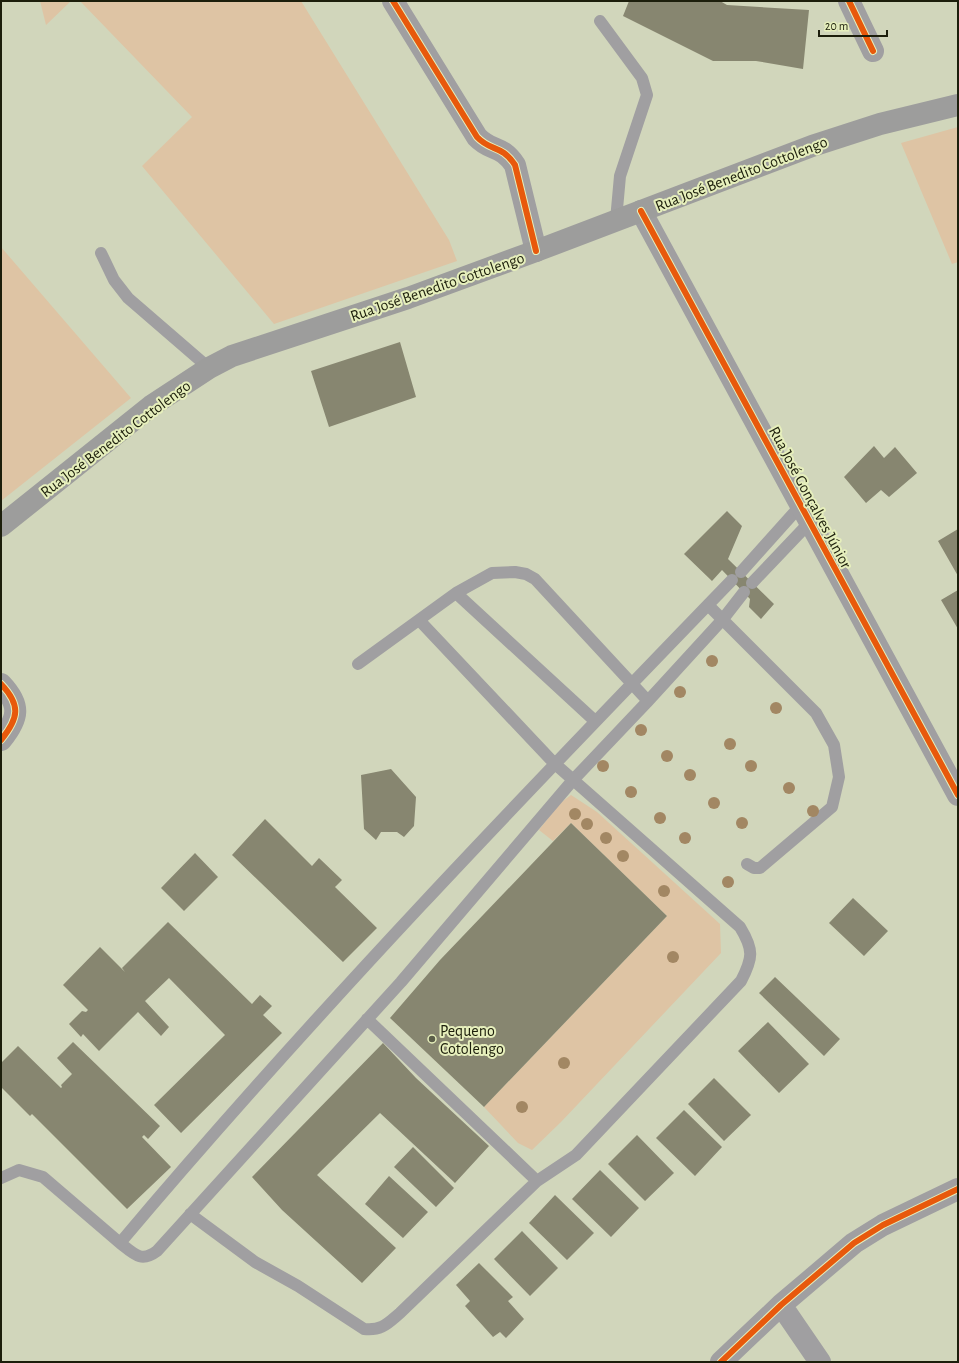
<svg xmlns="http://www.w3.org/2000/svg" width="959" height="1363" font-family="'Alegreya Sans',sans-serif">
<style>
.green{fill:#dec4a4}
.building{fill:#878670}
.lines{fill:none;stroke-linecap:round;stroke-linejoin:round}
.lane{stroke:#a09fa1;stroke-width:12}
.street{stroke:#a09fa1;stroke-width:22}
.secondary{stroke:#9d9d9c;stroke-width:22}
.cycleway-casing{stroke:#e6efbc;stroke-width:8}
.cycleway{stroke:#e8590c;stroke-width:6}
.tree{fill:#a28763}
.poi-dot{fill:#5b5e49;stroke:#e6efbc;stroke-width:1.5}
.labels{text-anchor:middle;stroke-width:4;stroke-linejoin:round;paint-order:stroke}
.street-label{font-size:16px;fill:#1c1e0b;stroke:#e6efbc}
.poi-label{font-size:16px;fill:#1c1e0b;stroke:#e6efbc;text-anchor:start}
</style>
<rect width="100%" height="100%" fill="#d1d6bb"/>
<path class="green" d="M40,1H71L46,25Z
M80,1H301L449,240L457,261L274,324L142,166L192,117Z
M958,127V262L952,264L901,143Z
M1,247L131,398L1,501Z
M571,795L597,812L720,924L721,953L561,1122L532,1150L518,1143L484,1107L667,916L571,823L553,841L539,830L559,804Z"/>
<path class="building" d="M629,1H720L727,5L809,10L803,69L756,61H713L623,16Z
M400,342L416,397L329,427L311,371Z
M874,446L884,458L895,447L917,473L889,497L881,490L866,503L844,477Z
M727,511L742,526L728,559L774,604L761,619L749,607L750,599L722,570L712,581L684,554Z
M958,529V576L938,541Z
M958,590V629L941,600Z
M391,769L416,797L414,826L404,837L397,832H381L376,840L364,829L361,775Z
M265,819L312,866L319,858L342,880L335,887L377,928L343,962L232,855Z
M571,823L667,916L484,1107L390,1018L440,960Z
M195,853L218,877L184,911L161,888Z
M853,898L888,931L864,956L829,923Z
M168,922L252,1004L260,995L272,1006L263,1015L282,1033L181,1133L154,1105L225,1035L169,978L145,1001L169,1027L161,1036L138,1012L99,1051L83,1034L81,1037L69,1024L82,1011L86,1012L88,1010L63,985L100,947L125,972L122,968Z
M775,977L840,1039L824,1056L759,993Z
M768,1022L809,1064L779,1093L738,1051Z
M73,1042L160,1126L148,1139L144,1135L142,1137L171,1167L127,1209L32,1114L30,1116L1,1087V1063L18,1046L61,1088L62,1087L61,1085L72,1074L57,1058Z
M383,1043L416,1078L489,1146L455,1183L380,1113L317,1175L396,1248L362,1283L282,1210L252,1177Z
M714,1078L751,1115L724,1141L688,1104Z
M684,1110L722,1147L695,1176L656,1138Z
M637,1135L674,1173L645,1201L608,1164Z
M413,1147L454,1188L436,1207L394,1167Z
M600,1170L639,1208L611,1237L572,1199Z
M389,1176L428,1212L403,1238L365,1204Z
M555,1195L594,1233L567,1260L529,1223Z
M522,1231L558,1268L530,1296L494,1259Z
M479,1263L513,1297L508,1301L524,1319L506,1338L500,1332L493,1337L465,1306L470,1301L456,1285Z"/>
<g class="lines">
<path class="lane" d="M600,21L642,78L647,95L620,176L616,220
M101,253L114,280L128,298L209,368
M741,572L801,505
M732,580C523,796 314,1013 120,1243C134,1254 141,1263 157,1251L401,982L573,780L648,701L723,619L744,592
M752,583L810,522
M456,593L595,721
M708,605L816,713L834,745L839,777L832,807L760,868H754L747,864
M358,664L456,593L492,573L515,572L526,574L535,579L648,701
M367,1019L537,1181
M1,1178L19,1170L43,1177L120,1243
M190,1214L255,1262L298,1286L364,1329C382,1331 388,1323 400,1313L537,1181L576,1155L741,981C753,958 754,950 740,927L554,763L419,620"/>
<path class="street" d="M393,1L477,137C491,152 501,144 515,165L536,251
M849,1L873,51
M641,211L958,795
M1,684C21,705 19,718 1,740
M781,1305L820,1362
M721,1362L781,1305L854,1243L883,1225L958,1189"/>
<path class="secondary" d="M1,526L151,406L209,368L232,356L408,298L536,251L812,146L880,124L958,105"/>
<defs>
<path id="cycleway" d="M393,1L477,137C491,152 501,144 515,165L536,251
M849,1L873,51
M641,211L958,795
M1,684C21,705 19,718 1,740
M721,1362L781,1305L854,1243L883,1225L958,1189"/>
</defs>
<use href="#cycleway" class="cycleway-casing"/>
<use href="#cycleway" class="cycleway"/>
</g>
<g class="tree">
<circle cx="712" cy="661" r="6"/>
<circle cx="680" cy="692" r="6"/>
<circle cx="776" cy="708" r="6"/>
<circle cx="641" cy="730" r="6"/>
<circle cx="730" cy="744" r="6"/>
<circle cx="667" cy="756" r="6"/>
<circle cx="603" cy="766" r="6"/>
<circle cx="751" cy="766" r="6"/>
<circle cx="690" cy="775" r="6"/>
<circle cx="789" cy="788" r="6"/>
<circle cx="631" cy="792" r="6"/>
<circle cx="714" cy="803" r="6"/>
<circle cx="813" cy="811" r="6"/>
<circle cx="575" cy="814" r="6"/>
<circle cx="660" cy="818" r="6"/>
<circle cx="742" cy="823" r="6"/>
<circle cx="587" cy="824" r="6"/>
<circle cx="606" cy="838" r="6"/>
<circle cx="685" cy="838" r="6"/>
<circle cx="623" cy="856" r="6"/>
<circle cx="728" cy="882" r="6"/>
<circle cx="664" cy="891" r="6"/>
<circle cx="673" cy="957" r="6"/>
<circle cx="564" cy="1063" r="6"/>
<circle cx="522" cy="1107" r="6"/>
</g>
<circle class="poi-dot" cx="432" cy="1039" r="4"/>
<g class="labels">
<g class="street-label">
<text transform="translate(741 173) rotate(-21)" y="6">Rua José Benedito Cottolengo</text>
<text transform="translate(437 286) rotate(-19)" y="6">Rua José Benedito Cottolengo</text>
<text transform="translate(115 438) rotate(-37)" y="6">Rua José Benedito Cottolengo</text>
<text transform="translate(811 497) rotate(62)" y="6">Rua José Gonçalves Júnior</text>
</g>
<g class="poi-label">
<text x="440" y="1036">Pequeno<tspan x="440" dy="18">Cotolengo</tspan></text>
</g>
</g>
<rect width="959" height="1363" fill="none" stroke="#1c1e0b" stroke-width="4"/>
<path d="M819 30v6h68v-6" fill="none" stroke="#1c1e0b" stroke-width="2"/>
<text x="825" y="30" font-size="12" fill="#1c1e0b" stroke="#e6efbc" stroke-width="3" paint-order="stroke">20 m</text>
</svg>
